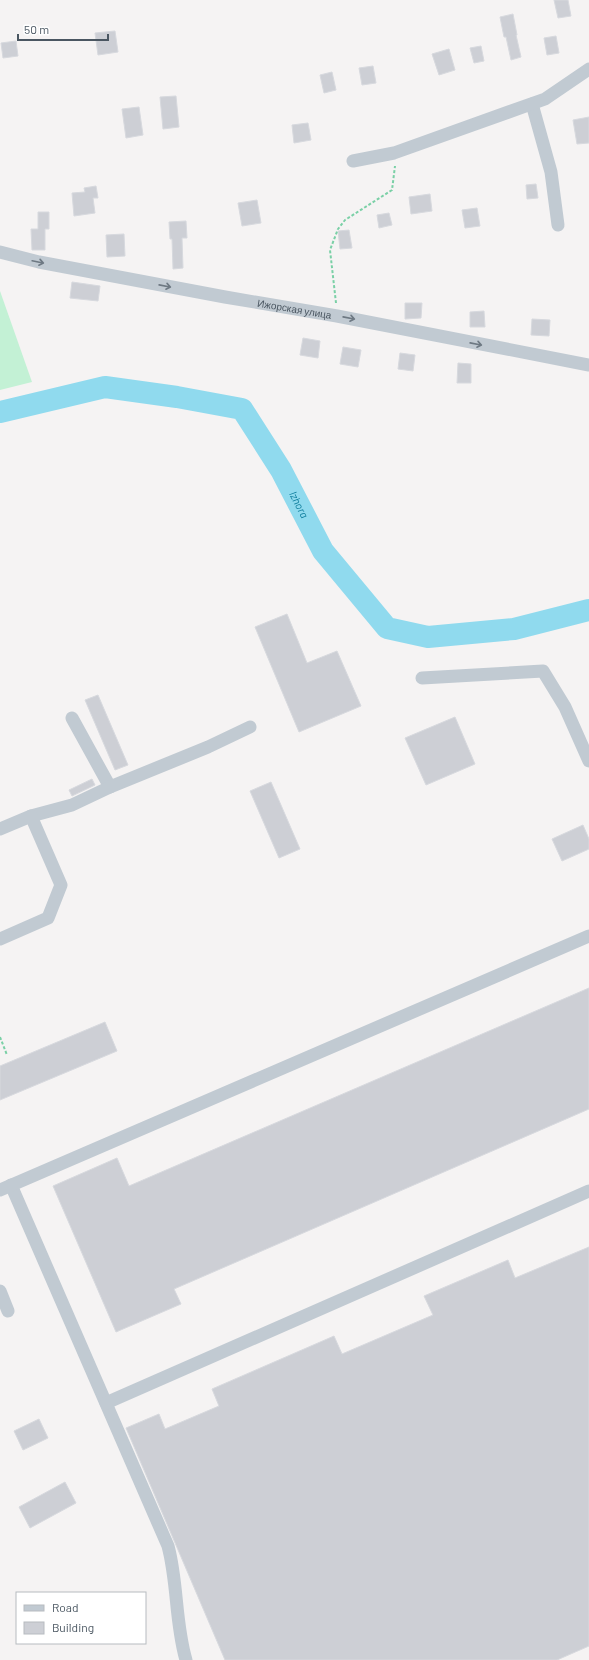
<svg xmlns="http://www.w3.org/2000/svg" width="589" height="1660" font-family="Barlow,sans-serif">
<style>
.green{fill:#c3f1d5}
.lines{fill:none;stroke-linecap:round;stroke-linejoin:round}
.river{stroke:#90daee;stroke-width:22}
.building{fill:#cdcfd5;stroke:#d7d9de}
.path{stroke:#7ad0a6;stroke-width:2;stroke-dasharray:3 2;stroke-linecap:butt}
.minor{stroke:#c1cad2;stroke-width:13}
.oneway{stroke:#6e7983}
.labels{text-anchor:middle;stroke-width:3;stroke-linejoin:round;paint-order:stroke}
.street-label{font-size:10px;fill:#4a5661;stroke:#fff}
.water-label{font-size:11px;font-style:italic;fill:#0c7c9b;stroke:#fff}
</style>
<rect width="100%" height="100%" fill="#f5f3f3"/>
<path class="green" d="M0,291L32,382L0,390Z"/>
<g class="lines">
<path class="river" id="s1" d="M0,412L105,387L177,397L242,409L281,470L323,551L387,628L428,637L514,629L589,610"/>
</g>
<path class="building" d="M554,0H568L571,16L558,18Z
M513,14L517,35H516L521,57L511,60L506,37H504L500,17Z
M115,31L118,52L98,55L95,33Z
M556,36L559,53L547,55L544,38Z
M16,41L18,56L3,58L1,43Z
M481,46L484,61L474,63L470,48Z
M449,49L455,70L439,75L432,54Z
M373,66L376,83L362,85L359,68Z
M332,72L336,90L324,93L320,75Z
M176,96L179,127L163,129L160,97Z
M139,107L143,135L126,138L122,109Z
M589,117V143L577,144L573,120Z
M308,123L311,140L294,143L292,125Z
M536,184L538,198L527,199L526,185Z
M96,186L98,198H93L95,213L74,216L72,193L85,192L84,188Z
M430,194L432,211L411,214L409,197Z
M257,200L261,223L242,226L238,203Z
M477,208L480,226L465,228L462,210Z
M38,212H49V229H45V250H32L31,229H38Z
M389,213L392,225L379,228L377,215Z
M186,221L187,238H182L183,268L173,269L172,239H170L169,222Z
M349,230L352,248L340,249L338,231Z
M124,234L125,256L107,257L106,235Z
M72,282L100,286L98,301L70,298Z
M405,303H422L421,318L405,319Z
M484,311L485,327H470V312Z
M532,319L550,320L549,336L531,335Z
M303,338L320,341L318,358L300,355Z
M343,347L361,350L358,367L340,364Z
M400,353L415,355L413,371L398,369Z
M458,363L471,364V383H457Z
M287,614L307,663L337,651L361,706L299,732L255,627Z
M98,695L128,765L115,770L85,700Z
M455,717L475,764L426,785L405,738Z
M92,779L95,785L72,796L69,790Z
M271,782L300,849L279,858L250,791Z
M583,825L589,839V849L562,861L552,839Z
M589,988V1109L174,1289L181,1304L116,1332L53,1186L117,1158L129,1186Z
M105,1022L117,1051L0,1100V1066Z
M589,1247V1646L557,1660H225L126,1428L159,1414L165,1429L219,1406L212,1389L334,1336L342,1354L433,1315L424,1296L508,1260L515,1278Z
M39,1419L48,1438L23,1450L14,1431Z
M65,1482L76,1503L30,1528L19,1507Z"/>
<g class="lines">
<path class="path" d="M336,303L330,250L338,229L345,220L392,190L395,166
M0,1037L7,1055"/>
<g class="minor">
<path d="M532,104L551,172L558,225"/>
<path d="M353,161L394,153L545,99L589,69"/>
<path id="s2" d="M0,252L39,262L225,297L337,316L589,365"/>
<path d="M422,678L543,671L565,707L589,761"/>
<path d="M72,718L110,787"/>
<path d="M31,816L72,805L110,787L208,747L250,727"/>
<path d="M0,829L31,816L61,885L48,918L0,939"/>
<path d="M11,1185L168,1546C178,1583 175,1623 186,1660"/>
<path d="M0,1190L589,936"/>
<path d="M0,1291L8,1311"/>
<path d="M106,1403L589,1191"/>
</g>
</g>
<defs><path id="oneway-shaft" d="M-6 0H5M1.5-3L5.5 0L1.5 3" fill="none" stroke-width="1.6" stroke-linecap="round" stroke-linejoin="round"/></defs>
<g class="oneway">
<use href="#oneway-shaft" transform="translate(38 262) rotate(12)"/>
<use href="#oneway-shaft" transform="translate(165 286) rotate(11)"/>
<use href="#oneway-shaft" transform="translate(349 318) rotate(11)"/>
<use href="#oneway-shaft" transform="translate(476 344) rotate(11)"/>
</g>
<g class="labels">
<g class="street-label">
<text dy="4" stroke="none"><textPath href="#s2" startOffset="300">Ижорская улица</textPath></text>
</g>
<g class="water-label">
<text dy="4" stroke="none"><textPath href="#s1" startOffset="358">Izhora</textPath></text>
</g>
</g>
<rect x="16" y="1592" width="130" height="52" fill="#ffffff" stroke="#b7bbc0"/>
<rect x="24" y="1605" width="20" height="6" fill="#c1cad2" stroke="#b7bbc0"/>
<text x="52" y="1612" font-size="12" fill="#4a5661">Road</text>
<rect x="24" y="1622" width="20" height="12" fill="#cdcfd5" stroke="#b7bbc0"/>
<text x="52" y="1632" font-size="12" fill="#4a5661">Building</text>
<path d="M18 34v6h90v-6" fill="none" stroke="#4a5661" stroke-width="2"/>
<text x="24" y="34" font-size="12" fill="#4a5661" stroke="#ffffff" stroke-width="3" paint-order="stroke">50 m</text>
</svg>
